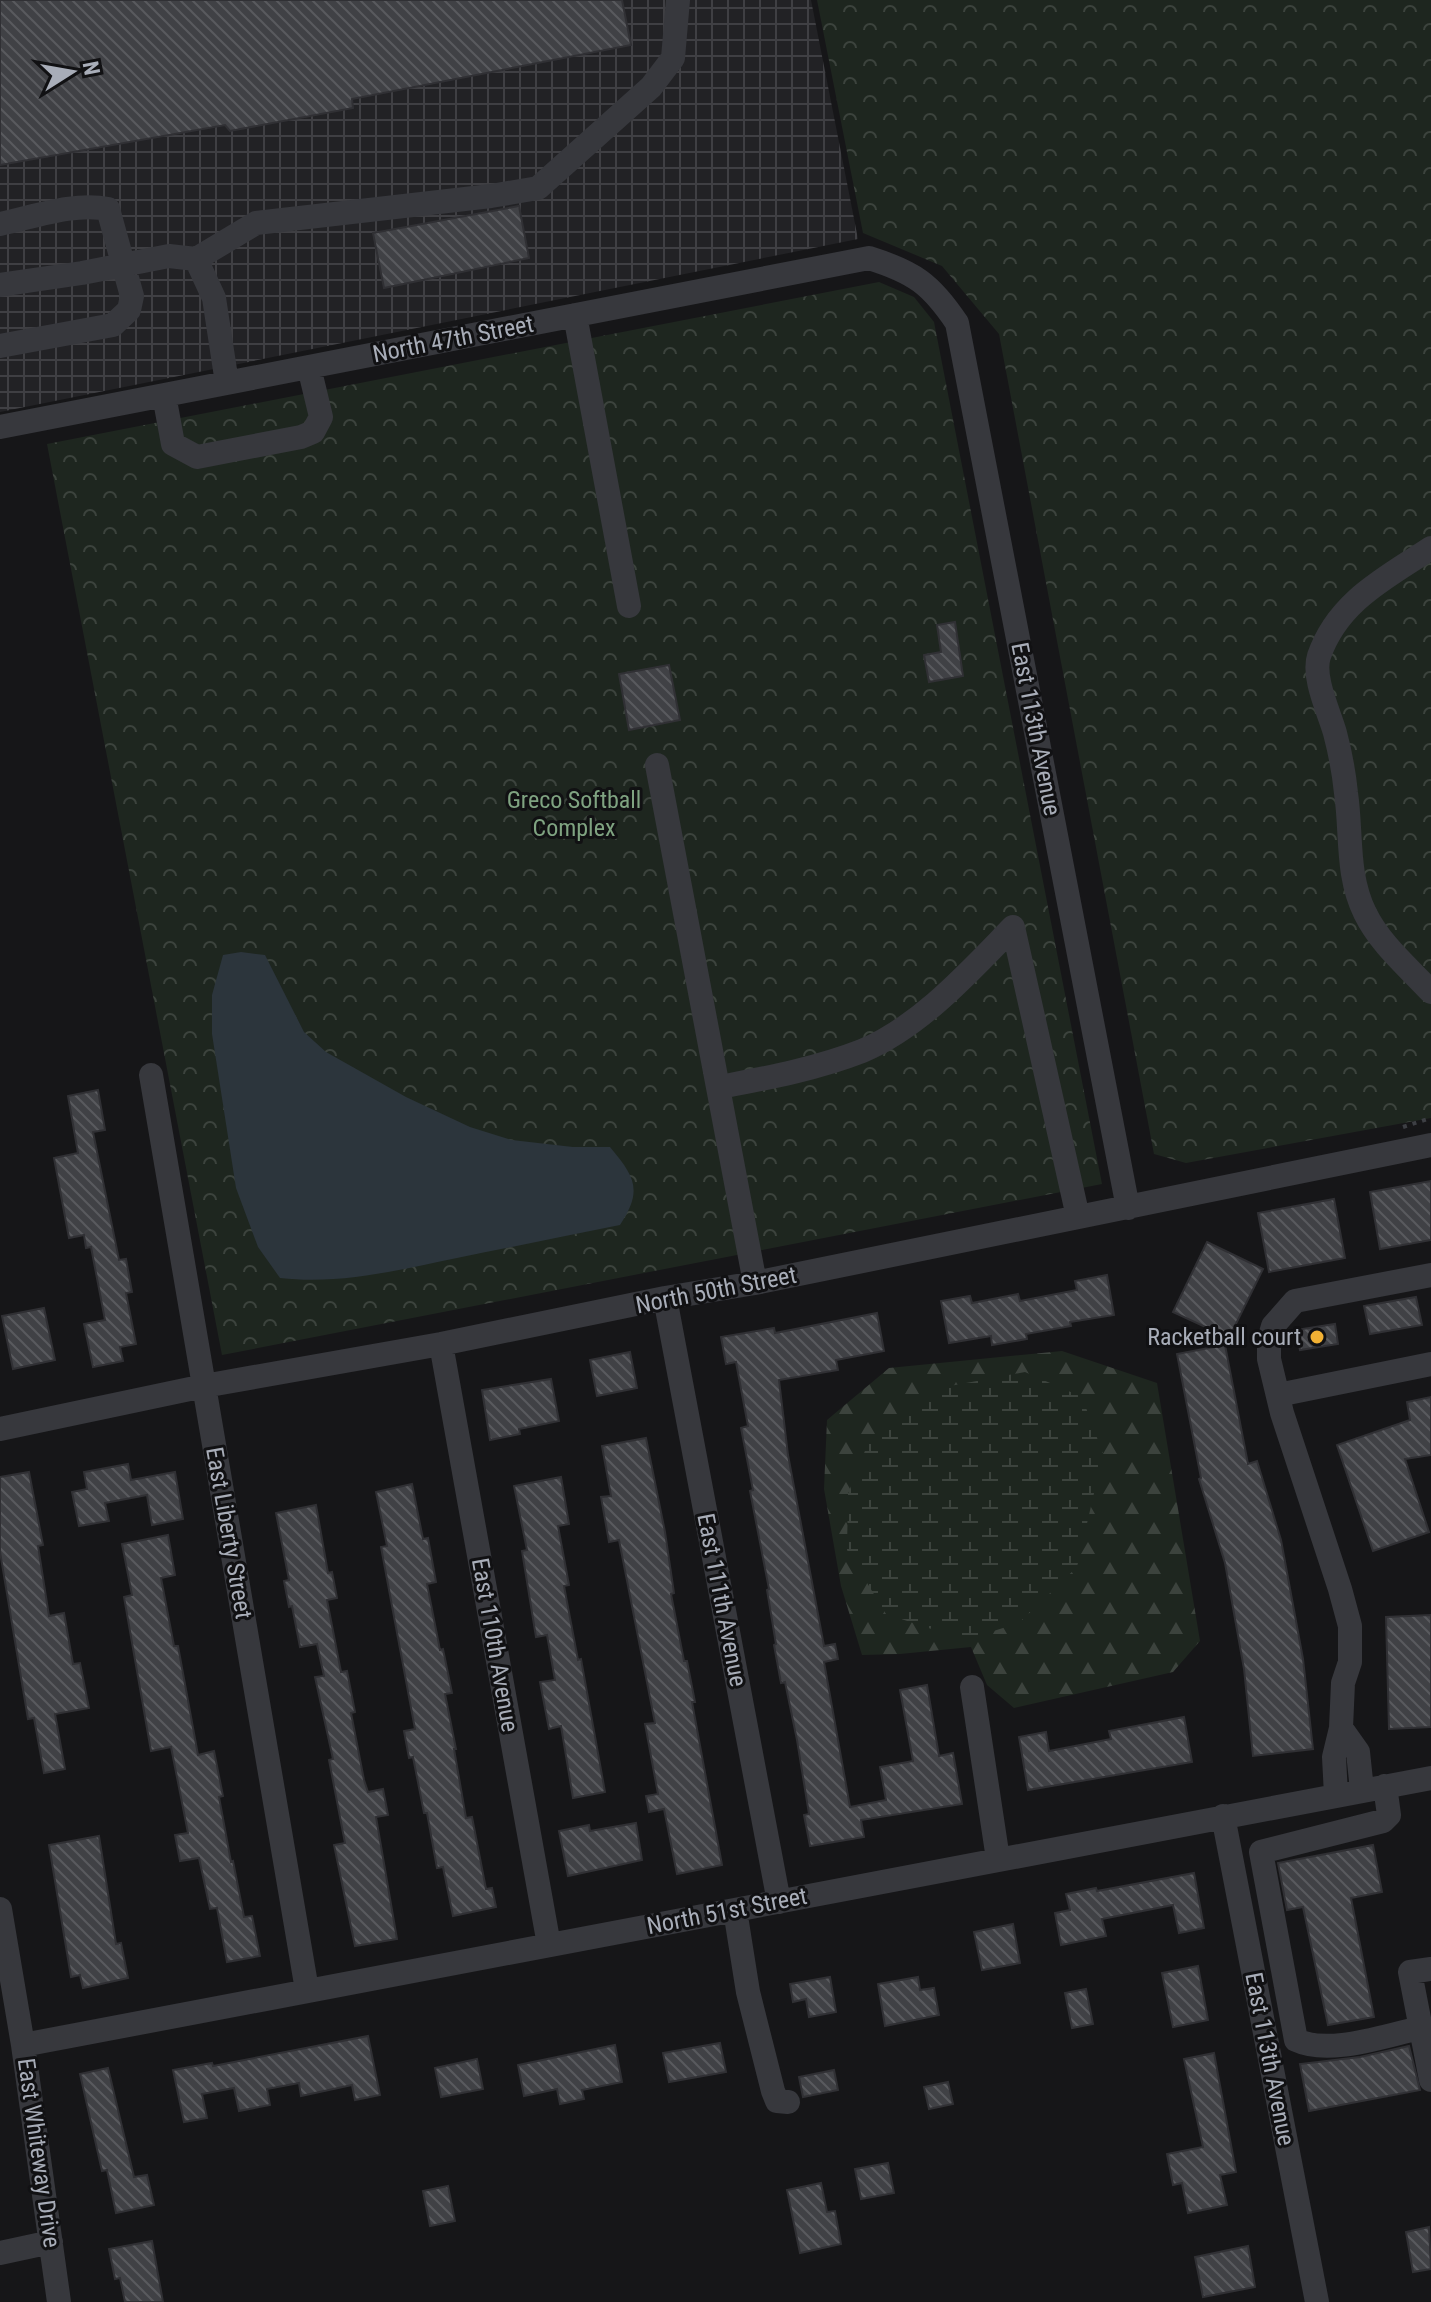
<svg xmlns="http://www.w3.org/2000/svg" width="1431" height="2302" font-family="'Roboto Condensed',sans-serif">
<style>
.industrial{fill:url(#industrial-grid)}
.forest{fill:url(#forest-firs)}
.wetland{fill:url(#wetland-marsh)}
.park{fill:url(#park-crowns)}
.water{fill:#2c353c}
.building{fill:url(#building-back-hatch);stroke:#303034;stroke-width:2}
.lines{fill:none;stroke-linecap:round;stroke-linejoin:round}
.path{stroke:#3d3f44;stroke-width:4;stroke-dasharray:4 6;stroke-linecap:butt}
.minor{stroke:#37383d;stroke-width:24}
.poi-dot{fill:#f2b134;stroke:#111113;stroke-width:3}
.labels{text-anchor:middle;stroke-width:6;stroke-linejoin:round;paint-order:stroke}
.street-label{font-size:24px;fill:#a8adb8;stroke:#111113}
.park-label{font-size:24px;fill:#7fa381;stroke:#111113}
.poi-label{font-size:24px;fill:#a8adb8;stroke:#111113;text-anchor:end}
</style>
<defs>
<pattern id="industrial-grid" width="8" height="8" patternUnits="userSpaceOnUse" patternTransform="scale(2)"><rect width="8" height="8" fill="#222225"/><path d="M0 4h8M4 0v8" fill="none" stroke="#3f3f43"/></pattern>
<pattern id="forest-firs" width="22" height="20" patternUnits="userSpaceOnUse" patternTransform="scale(2)"><rect width="22" height="20" fill="#1e261f"/><path d="M5 1l3.5 6h-7zM16 11l3.5 6h-7z" fill="#3c433d"/></pattern>
<pattern id="wetland-marsh" width="20" height="14" patternUnits="userSpaceOnUse" patternTransform="scale(2)"><rect width="20" height="14" fill="#1e261f"/><path d="M1 5h8M5 5V1M11 12h8M15 12V8" fill="none" stroke="#3c433d"/></pattern>
<pattern id="park-crowns" width="20" height="18" patternUnits="userSpaceOnUse" patternTransform="scale(2)"><rect width="20" height="18" fill="#1e261f"/><path d="M2 6a3 3 0 1 1 6 0M12 15a3 3 0 1 1 6 0" fill="none" stroke="#3c433d"/></pattern>
<pattern id="building-back-hatch" width="6" height="6" patternUnits="userSpaceOnUse" patternTransform="scale(2)"><rect width="6" height="6" fill="#404145"/><path d="M-1 5l2 2M0 0l6 6M5-1l2 2" fill="none" stroke="#595a5e"/></pattern>
</defs>
<rect width="100%" height="100%" fill="#161618"/>
<path class="industrial" d="M0,0H811L858,239L0,412Z"/>
<path class="forest" d="M1062,1351L1157,1383L1200,1641L1173,1672L1014,1708L987,1685L971,1647L900,1654L862,1655L841,1586L824,1489L827,1420L889,1368Z"/>
<path class="wetland" d="M1025,1372L1082,1397L1103,1454L1077,1567L1019,1623L965,1640L886,1614L847,1550L848,1494L870,1438L950,1386Z"/>
<path class="park" d="M817,0H1431V1118L1186,1163L1154,1154L999,334L942,266L863,233Z
M879,282L914,297L934,322L1102,1184L222,1355L47,444Z"/>
<path class="water" d="M241,952L265,955L304,1032L326,1052L406,1097L470,1127L512,1140L573,1147H610C635,1177 643,1190 620,1225C566,1236 511,1247 457,1258C399,1270 340,1285 280,1278L258,1247L236,1188L212,1034V995L223,955Z"/>
<path class="building" d="M0,0H622L631,45L352,99L353,108L230,131L225,125L0,165Z
M519,206L529,258L384,288L373,233Z
M955,622L963,676L929,682L924,655L941,652L937,625Z
M669,665L680,720L629,730L619,674Z
M98,1090L105,1130L93,1132L119,1260L126,1259L132,1292L126,1293L136,1344L120,1347L123,1361L93,1367L84,1324L105,1320L91,1247L86,1248L84,1235L69,1238L54,1158L78,1153L68,1096Z
M1431,1181V1240L1380,1249L1370,1192Z
M1334,1199L1345,1258L1269,1272L1258,1213Z
M1207,1242L1263,1269L1229,1338L1173,1312Z
M1107,1275L1114,1315L1070,1322L1071,1326L1026,1334L1027,1339L992,1345L991,1336L949,1343L941,1301L970,1296L972,1303L1018,1294L1020,1301L1077,1290L1075,1281Z
M1416,1297L1422,1325L1370,1334L1364,1306Z
M44,1308L55,1360L13,1369L2,1316Z
M877,1313L884,1351L836,1360L838,1370L779,1380L788,1455L824,1646L835,1644L838,1659L824,1662L850,1807L886,1800L880,1767L913,1761L900,1690L927,1685L939,1756L953,1753L962,1804L861,1820L864,1837L810,1846L804,1815L809,1814L797,1740L785,1682L781,1683L774,1645L776,1644L767,1590L769,1589L750,1491L753,1490L741,1428L748,1426L736,1362L726,1364L721,1337L774,1328L775,1333Z
M1335,1324L1338,1344L1300,1350L1296,1330Z
M1225,1345L1248,1464L1257,1461L1281,1540L1303,1659L1313,1749L1253,1756L1244,1669L1225,1563L1199,1479L1201,1478L1177,1354Z
M630,1352L637,1388L597,1396L590,1360Z
M551,1379L559,1421L519,1429L520,1434L490,1440L482,1390Z
M1431,1397V1455L1405,1459L1429,1532L1373,1551L1337,1445L1410,1420L1407,1402Z
M646,1438L665,1532L674,1593L671,1594L684,1661H687L695,1702H692L722,1865L677,1874L664,1809L649,1812L646,1796L658,1794L645,1724L655,1723L619,1540L609,1542L601,1497L611,1496L602,1446Z
M128,1464L131,1480L175,1472L183,1519L152,1525L147,1495L105,1503L109,1521L79,1526L72,1492L87,1489L84,1472Z
M29,1472L43,1545L38,1546L49,1616L64,1613L73,1664L80,1663L89,1708L55,1714L65,1769L44,1773L34,1718L28,1719L0,1552V1477Z
M561,1477L569,1524L558,1526L569,1585L564,1586L578,1660L581,1659L605,1792L573,1798L561,1726L549,1729L540,1682L555,1680L547,1635L536,1637L522,1551L527,1550L514,1486Z
M412,1484L423,1539L428,1538L436,1582L427,1584L440,1650L443,1649L452,1693L445,1694L456,1749H454L466,1818L472,1817L486,1889L492,1888L496,1907L453,1916L443,1867L437,1868L427,1813H424L413,1757L409,1758L404,1731L415,1729L381,1547L387,1546L376,1492Z
M316,1505L328,1573L332,1572L337,1598L327,1600L341,1672L347,1671L355,1712L351,1713L364,1780L368,1792L383,1789L388,1815L376,1817L397,1939L355,1946L334,1845L345,1843L329,1760L333,1759L315,1677L324,1676L317,1644L300,1647L292,1606L289,1607L284,1581L289,1580L276,1513Z
M168,1535L175,1575L161,1578L174,1646H178L198,1755L214,1751L223,1796L219,1797L231,1862L233,1861L244,1917L252,1916L260,1956L227,1962L217,1908L210,1909L199,1858L180,1861L175,1835L188,1833L171,1747L151,1751L124,1597L132,1595L122,1544Z
M1431,1615V1727L1389,1729L1386,1617Z
M1184,1717L1192,1762L1028,1790L1019,1737L1046,1732L1049,1751L1111,1739L1109,1731Z
M636,1823L642,1860L568,1876L559,1831L589,1825L590,1831Z
M99,1836L116,1944L121,1943L128,1978L83,1988L80,1975L71,1977L49,1845Z
M1373,1845L1382,1892L1351,1898L1374,2017L1328,2025L1303,1907L1287,1910L1278,1863Z
M1194,1873L1204,1928L1179,1933L1173,1905L1102,1919L1106,1936L1061,1945L1055,1913L1070,1910L1066,1894L1096,1888L1097,1891Z
M1013,1924L1020,1963L982,1970L974,1932Z
M1198,1966L1208,2020L1173,2027L1162,1973Z
M830,1977L836,2012L809,2017L806,1999L793,2002L790,1984Z
M918,1977L920,1990L934,1988L939,2015L885,2026L878,1984Z
M1086,1989L1093,2024L1072,2028L1065,1993Z
M368,2036L380,2095L355,2100L352,2085L301,2096L299,2083L267,2089L270,2105L239,2111L234,2088L202,2094L207,2118L184,2122L173,2070L212,2063L213,2066Z
M720,2043L726,2072L669,2082L663,2053Z
M615,2045L622,2082L582,2090L584,2099L560,2104L557,2089L524,2096L518,2065Z
M1409,2046L1420,2090L1309,2111L1300,2064L1360,2057Z
M1214,2053L1236,2172L1220,2175L1227,2205L1188,2213L1182,2183L1173,2185L1167,2154L1203,2147L1184,2059Z
M477,2059L483,2089L441,2097L435,2068Z
M108,2068L134,2177L147,2175L154,2205L116,2213L107,2170L102,2171L80,2074Z
M834,2070L838,2090L803,2097L799,2077Z
M948,2082L953,2104L929,2109L924,2087Z
M888,2163L894,2193L861,2199L855,2169Z
M821,2183L827,2212L835,2211L841,2244L800,2253L787,2190Z
M448,2186L455,2221L430,2226L423,2191Z
M1429,2227L1431,2269L1413,2272L1406,2232Z
M152,2241L163,2302H125L120,2278L115,2279L109,2249Z
M1248,2246L1255,2287L1203,2297L1195,2257Z"/>
<g class="lines">
<path class="path" d="M1403,1127L1431,1118"/>
<path class="minor" d="M0,224C34,217 74,202 108,209L132,296L129,310L113,325L0,346
M196,259L256,223L491,196L538,188L651,87L673,58L678,0
M0,285L82,273L169,256L196,259L214,298L227,383
M575,315L629,606
M164,395L173,444L197,457L301,437L313,432L321,417L309,367
M0,427L869,258C914,272 931,284 957,323L1128,1208
M1431,548C1386,578 1338,601 1319,656C1312,677 1329,712 1335,733C1340,752 1344,773 1346,793C1352,834 1346,874 1365,913C1380,944 1408,967 1431,992
M657,765L755,1283
M151,1075L307,1990
M720,1087C767,1078 816,1069 862,1051C920,1027 970,971 1013,927L1078,1217
M665,1298L779,1902
M441,1344L549,1945
M1278,1395L1431,1364
M0,1429L204,1386L441,1344L665,1298L755,1283L1431,1145
M972,1687L998,1859
M1341,1728L1358,1752L1362,1790
M1385,1786L1389,1815L1383,1821L1261,1852L1296,2040C1330,2056 1385,2035 1421,2028
M1336,1795L1334,1757L1341,1728L1343,1683L1350,1662V1626L1340,1589L1282,1413L1269,1359V1340L1273,1326L1295,1301L1431,1275
M1223,1816L1317,2302
M0,1909L23,2045L59,2302
M735,1910L748,1992L773,2091L777,2101L788,2102
M1431,1969L1410,1972L1431,2080
M23,2045L1431,1778
M0,2253L51,2242"/>
</g>
<circle class="poi-dot" cx="1317" cy="1337" r="8"/>
<g class="labels">
<g class="street-label">
<text transform="translate(453 339) rotate(-11)" y="8">North 47th Street</text>
<text transform="translate(1036 729) rotate(79)" y="8">East 113th Avenue</text>
<text transform="translate(716 1290) rotate(-11)" y="8">North 50th Street</text>
<text transform="translate(229 1533) rotate(80)" y="8">East Liberty Street</text>
<text transform="translate(722 1600) rotate(79)" y="8">East 111th Avenue</text>
<text transform="translate(495 1645) rotate(80)" y="8">East 110th Avenue</text>
<text transform="translate(727 1911) rotate(-11)" y="8">North 51st Street</text>
<text transform="translate(1270 2059) rotate(79)" y="8">East 113th Avenue</text>
<text transform="translate(39 2153) rotate(82)" y="8">East Whiteway Drive</text>
</g>
<g class="park-label">
<text x="574" y="808">Greco Softball<tspan x="574" dy="28">Complex</tspan></text>
</g>
<g class="poi-label">
<text x="1301" y="1345">Racketball court</text>
</g>
</g>
<g transform="translate(72 72) rotate(79)" stroke="#111113" stroke-width="6" paint-order="stroke">
<path d="M0-6L14 30L0 20L-14 30Z" fill="#a8adb8"/>
<text y="-12" font-size="22" font-weight="bold" text-anchor="middle" fill="#a8adb8">N</text>
</g>
</svg>
